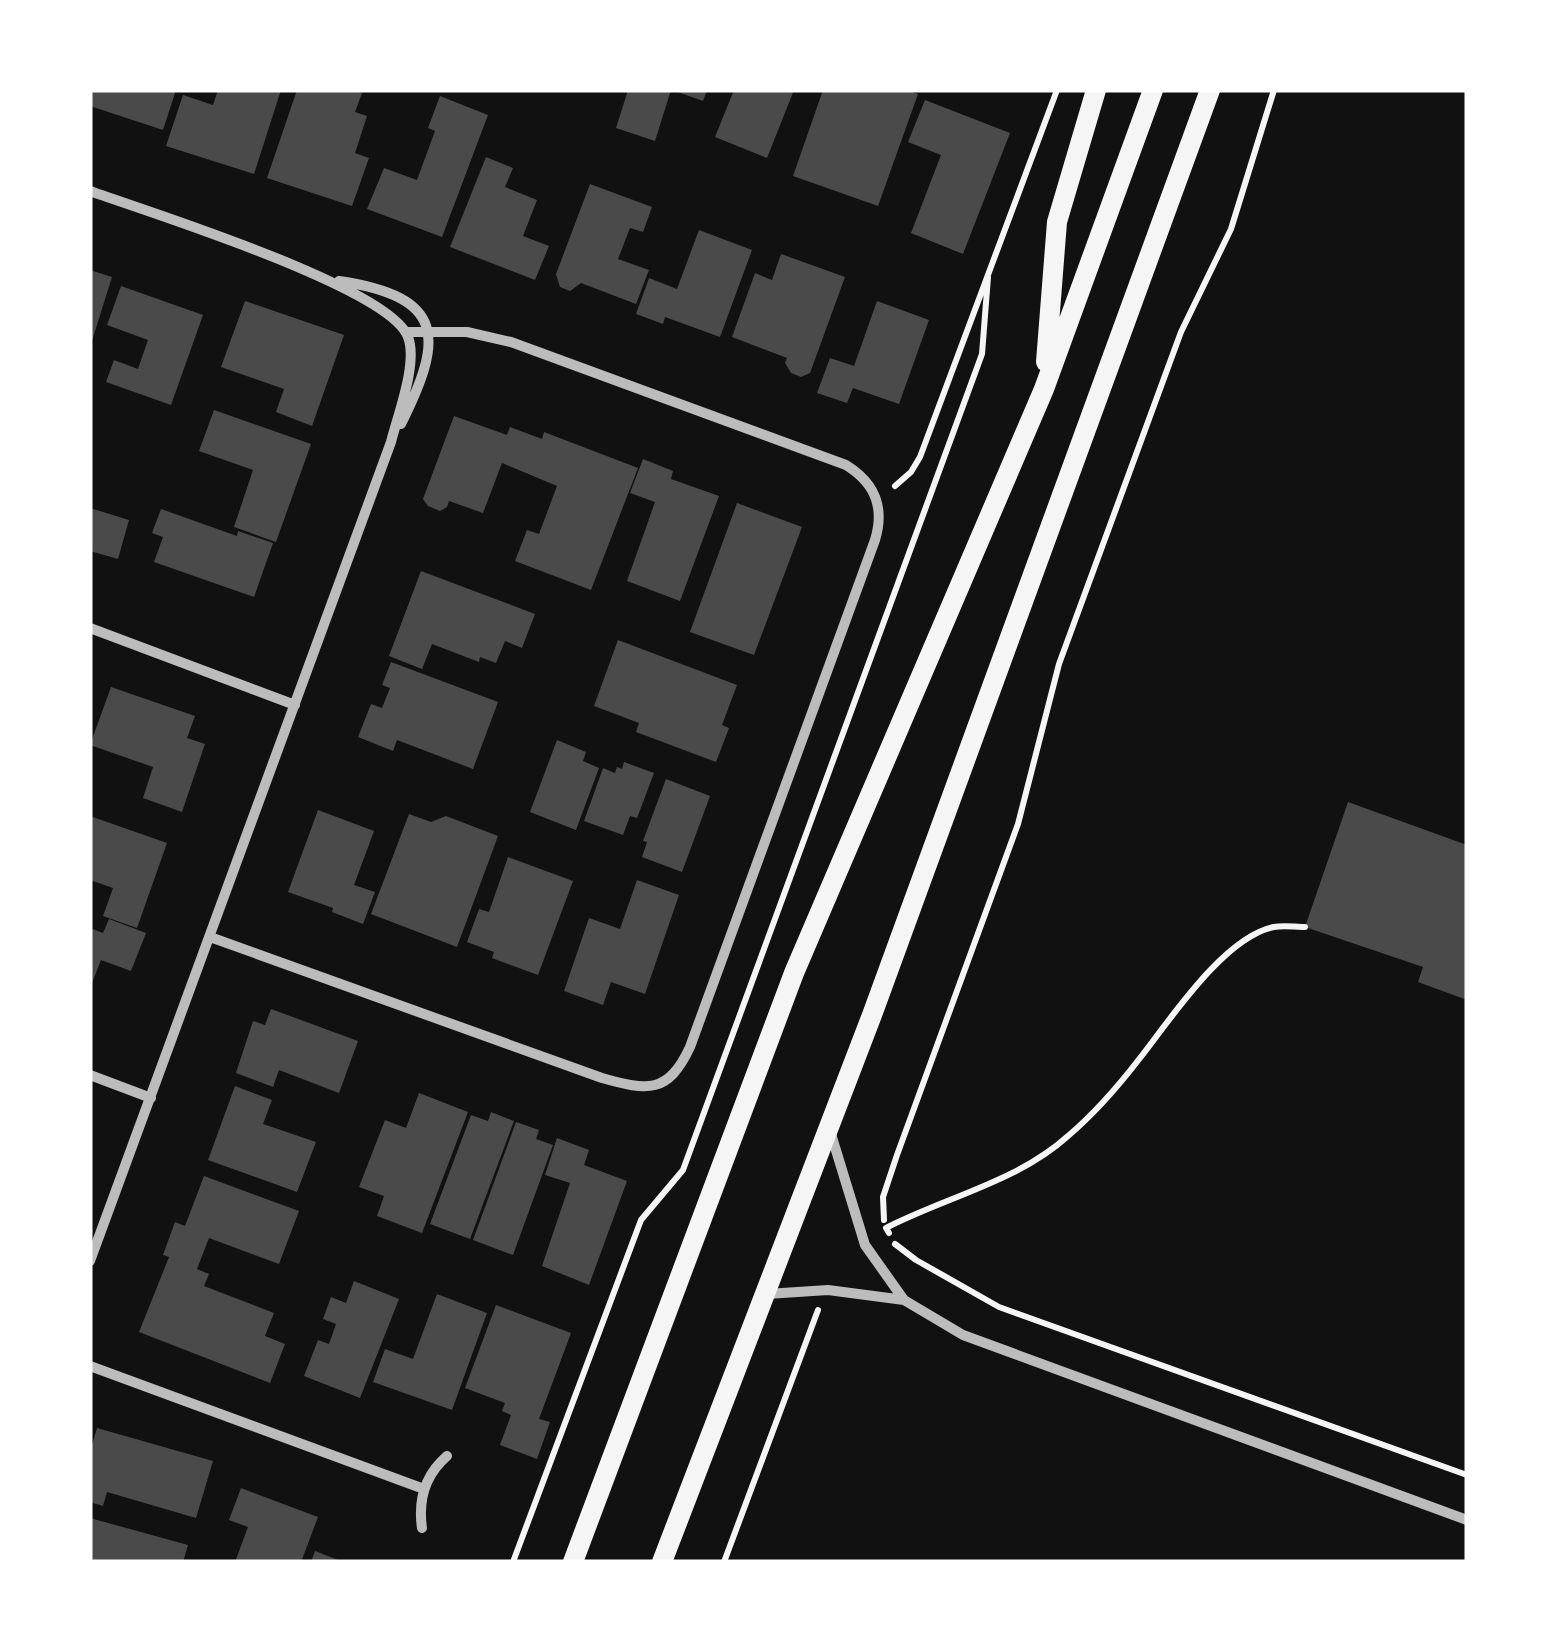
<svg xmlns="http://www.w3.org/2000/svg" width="1557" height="1652" font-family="'Fira Sans',sans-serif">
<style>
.building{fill:#4a4a4a}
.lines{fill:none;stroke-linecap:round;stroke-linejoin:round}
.path{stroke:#f5f5f5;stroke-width:6}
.minor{stroke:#bcbcbc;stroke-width:10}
.secondary{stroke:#f5f5f5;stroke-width:20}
</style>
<rect width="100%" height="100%" fill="#111"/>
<path class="building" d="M90,90H176L163,130L90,106Z
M218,90H281L254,174L166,146L183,95L213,105Z
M297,90H353L362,93L355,112L367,116L355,153L369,158L352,206L267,178Z
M628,90H671L655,141L616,128Z
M672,90H707L703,101Z
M734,90H794L767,158L715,137Z
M823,90H906L918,94L878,206L793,176Z
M440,96L488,115L442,237L367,209L384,168L417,180L435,131L428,128Z
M925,100L1010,133L963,254L911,233L941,155L908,142Z
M486,157L513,168L505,187L537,200L523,236L549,246L535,280L450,247Z
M590,184L652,207L643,232L630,228L618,259L649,270L636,304L581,283L570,291L560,287L556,274Z
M699,230L752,250L720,337L665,317L663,324L636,314L649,278L677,289Z
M781,254L845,277L810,373L801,377L791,373L785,363L787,358L732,337L755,273L772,280Z
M90,270L112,277L91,344H90Z
M121,286L203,315L171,405L106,382L114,360L138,369L148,340L107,325Z
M245,301L344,335L312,426L276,412L284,389L221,367Z
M877,301L929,320L899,404L853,388L847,403L817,393L830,358L854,366Z
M214,410L311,444L276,542L234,527L253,470L199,451Z
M454,416L507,435L510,427L542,439L544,432L638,468L591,590L515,561L527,530L539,534L557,486L502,463L483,513L449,501L447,507L440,511L428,506L423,499Z
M643,459L673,471L671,479L719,496L680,601L627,581L655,502L630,493Z
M737,503L802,527L754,655L690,632Z
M90,508L129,520L118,559L90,551Z
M161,509L237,536L238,531L273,543L254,597L154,562L163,537L152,533Z
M421,571L535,614L522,648L505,641L496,663L480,657L479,662L432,644L422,669L389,656Z
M618,640L737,685L722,725L729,728L716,762L636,732L639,723L594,706Z
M391,662L498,702L473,769L397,740L393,751L358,737L371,704L382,708L390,688L382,685Z
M111,687L195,716L187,738L205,744L182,812L143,798L153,767L90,745Z
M557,740L586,752L583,761L599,768L576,830L530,812Z
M624,762L654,773L637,818L630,816L623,835L584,821L603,768L615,773L617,767L622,769Z
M666,779L710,796L682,872L642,857L647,842L643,841Z
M1348,802L1467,845V1000L1418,982L1423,967L1305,927Z
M318,810L374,831L354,885L375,892L363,924L332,912L333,908L288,892Z
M409,814L431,822L446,816L498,836L457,947L371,914Z
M90,816L167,843L137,928L103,916L113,888L90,880Z
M508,857L573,881L538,975L492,958L494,952L467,942L479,909L489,912Z
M637,880L679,895L645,994L611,982L603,1005L564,991L589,918L620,929Z
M109,919L146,933L131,971L101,960L90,988V928L103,933Z
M271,1009L358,1041L339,1093L279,1070L273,1087L236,1073L253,1021L265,1025Z
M235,1086L272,1100L263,1124L316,1142L297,1192L208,1160Z
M419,1093L468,1112L422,1233L377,1216L384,1196L359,1187L385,1120L406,1128Z
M491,1112L514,1121L470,1239L430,1224L471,1115L488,1121Z
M516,1122L539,1130L536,1139L553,1145L513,1255L473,1240Z
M557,1138L589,1150L584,1165L627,1181L589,1285L542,1266L570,1183L545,1175Z
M204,1176L299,1211L279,1264L209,1238L197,1269L209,1274L204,1286L274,1313L265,1336L285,1344L270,1383L139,1332L169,1257L163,1255L175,1222L185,1226Z
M354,1281L399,1299L360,1398L304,1376L318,1340L329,1344L336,1324L323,1319L331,1297L346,1303Z
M437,1294L487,1313L452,1410L373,1382L385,1349L413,1359Z
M496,1305L571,1333L539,1419L550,1422L537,1459L500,1445L511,1415L502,1411L505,1403L465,1388Z
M97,1428L213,1461L196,1518L107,1492L103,1506L90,1502V1452Z
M241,1488L318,1517L301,1562H235L248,1527L229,1520Z
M90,1518L188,1545L183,1562H90Z
M315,1551L343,1562H311Z"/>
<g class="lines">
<path class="path" d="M895,486L911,472L920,457L1057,90
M884,1220L883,1197L897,1155L1018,824L1059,664L1181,332L1231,229L1274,90
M889,1233L886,1228C946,1197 1017,1182 1068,1136C1094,1114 1120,1084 1140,1058C1170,1020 1224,937 1274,927C1283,925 1295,927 1305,927
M895,1244L916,1260L999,1307L1467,1475
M513,1562L641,1220L683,1170L982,354L988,277
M724,1562L818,1310"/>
<path class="minor" d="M90,191C148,212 390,287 408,337C418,363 398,414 391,442L90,1261
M339,281C446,297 444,338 401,424
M90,628L295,705
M210,937L602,1078C648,1091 668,1094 690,1047L875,540C885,507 875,483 846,465L511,342L467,332H407
M90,1075L151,1098
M831,1134L865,1245L904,1300
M767,1294L828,1290L904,1300L963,1335L1467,1520
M90,1366L424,1489
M422,1528C418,1500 425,1475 447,1456"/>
<path class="secondary" d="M1046,362L1057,222L1096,90
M573,1562L794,973L1044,389L1153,90
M662,1562L872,1015L1210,90"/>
</g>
<rect width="1557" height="1652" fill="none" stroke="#ffffff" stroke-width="185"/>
</svg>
